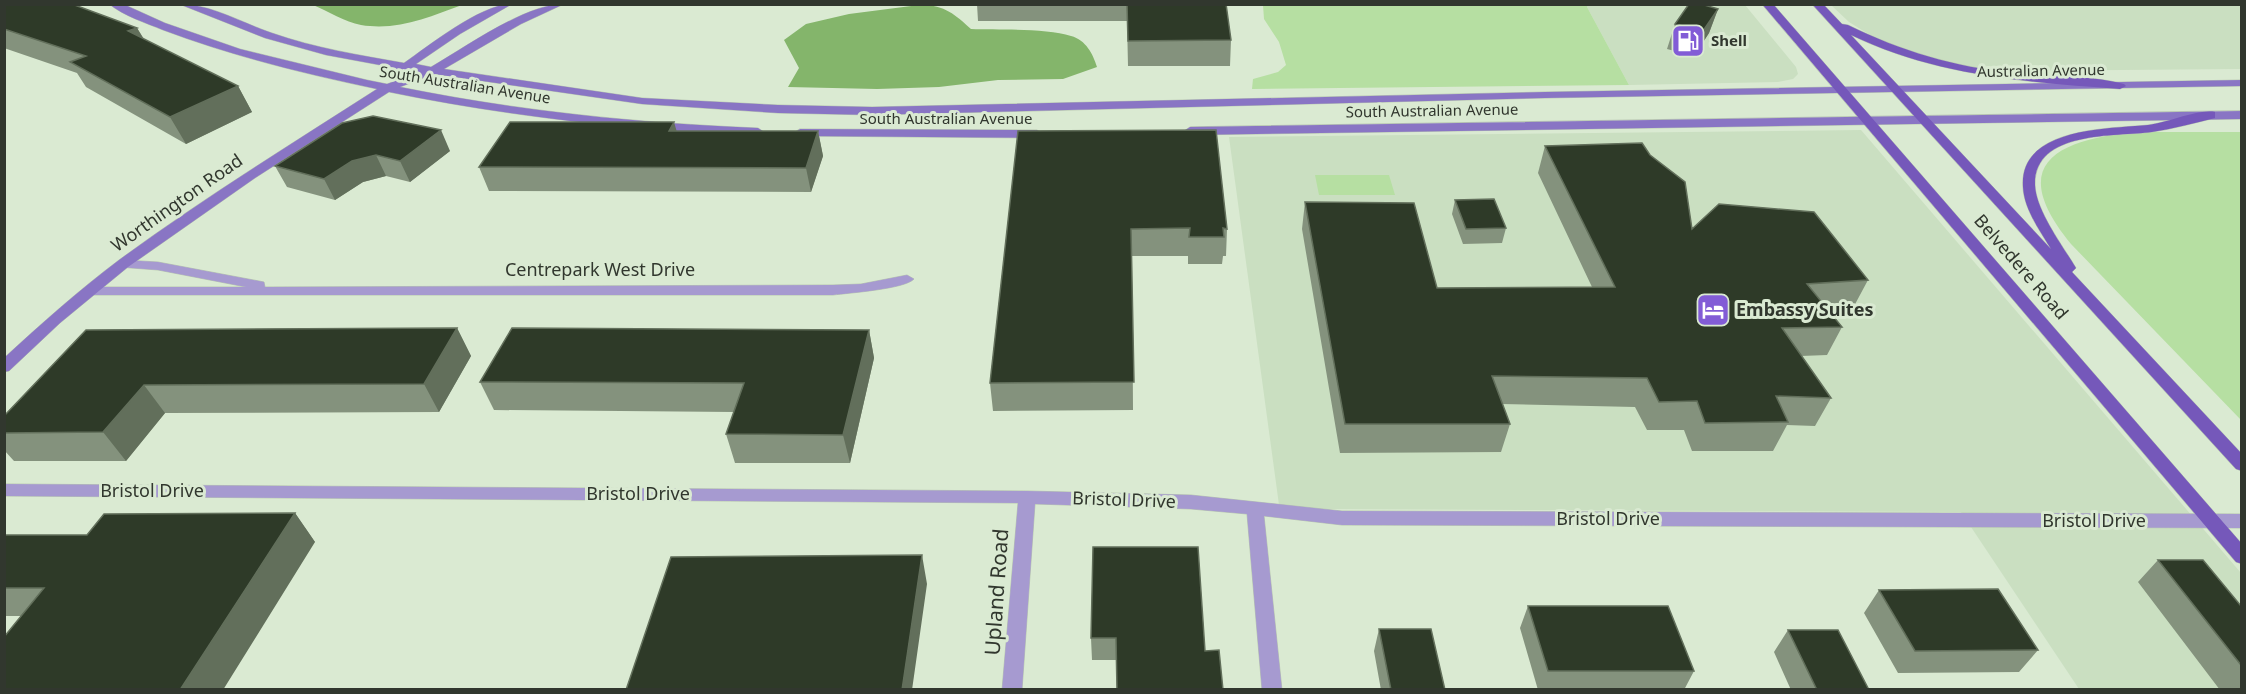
<svg xmlns="http://www.w3.org/2000/svg" width="2246" height="694" font-family="'Noto Sans',sans-serif">
<style>
.built{fill:#cadfc1}
.green{fill:#b6dfa2}
.water{fill:#84b56b}
.lines{fill:none;stroke-linecap:round;stroke-linejoin:round}
.street-casing{stroke:#b8c6b1;stroke-width:1}
.secondary-casing{stroke:#b8c6b1;stroke-width:1}
.primary-casing{stroke:#b8c6b1;stroke-width:1}
.street{fill:#a69ad0;fill-rule:evenodd}
.secondary{fill:#8975c4;fill-rule:evenodd}
.primary{fill:#7558ba;fill-rule:evenodd}
.wall{fill:#84927d}
.shaded-wall{fill:#626f5b}
.building{fill:#2e3a28;stroke:#626f5b;stroke-width:1.5}
.labels{text-anchor:middle;stroke-width:6;stroke-linejoin:round;paint-order:stroke}
.far-poi-label{font-size:15px;font-weight:bold;fill:#31372e;stroke:#daead2;text-anchor:start}
.far-street-label{font-size:15px;fill:#31372e;stroke:#daead2}
.street-label{font-size:18px;fill:#31372e;stroke:#daead2}
.poi-label{font-size:18px;font-weight:bold;fill:#31372e;stroke:#daead2;text-anchor:start}
.near-street-label{font-size:21px;fill:#31372e;stroke:#daead2}
</style>
<rect width="100%" height="100%" fill="#daead2"/>
<path class="built" d="M1588,4L1745,5L1796,67L1798,74L1793,79L1778,82L1629,85L1587,7Z
M1831,5H2241V69L2018,71L1969,67L1914,54L1870,35L1849,22Z
M1861,130L2241,573V689H2079L1961,512L1320,509L1279,505L1229,137Z"/>
<path class="green" d="M1263,5H1588L1587,7L1629,85L1252,89L1253,79L1278,72L1286,65L1279,42L1264,19Z
M2135,132H2241V420L2071,244C2006,165 2055,140 2135,132Z
M1315,175H1389L1395,195H1319Z"/>
<path class="water" d="M313,5H462C429,17 398,31 361,25C345,22 328,11 313,5Z
M919,5C943,4 955,14 971,29C999,30 1047,28 1071,36C1086,40 1093,54 1097,67L1063,79L998,80L939,87L877,89L788,87L799,68L784,40L806,24L849,14Z"/>
<g class="lines">
<defs>
<path id="street" d="M123,260L158,262L259,281L264,282L265,287L833,285L861,284L907,275L914,279C905,289 849,293 833,295H83L81,292L83,289L88,287H246L158,270L118,267L116,264Z
M4,484L1027,491L1191,495L1342,511L2242,514V528L1342,525L1264,516L1282,690H1262L1247,514L1191,509L1035,504L1022,690H1002L1018,503L4,496Z"/>
<path id="secondary" d="M109,4H123L165,23L240,49L367,80L387,84L420,72C410,70 403,74 396,72V68L326,55L265,38L179,4C211,4 242,23 272,33C315,48 359,55 404,63C430,45 481,4 512,4L460,34L416,64L431,67C466,47 525,4 564,4L521,24L444,69L642,98L778,105L872,107L1545,92L2242,80V86L1545,98L872,115L778,113L642,104L434,74L400,87C518,111 638,123 758,128L764,132L758,136C634,130 511,117 389,92L255,178L128,267L60,323L9,371L4,372V358C41,324 79,290 119,260C202,199 290,145 377,89C305,74 232,56 163,30C146,23 124,16 109,4Z
M2242,111V119L1190,135L1184,131L1190,127Z
M800,129L1037,130L1043,134L1037,138L796,136L794,133Z"/>
<path id="primary" d="M1762,4H1773L2242,544V564L2236,562Z
M1812,4H1823L1842,24L1848,25C1901,51 1955,67 2014,73C2050,77 2089,75 2124,84L2126,86L2120,89C2027,82 1936,76 1851,35L2051,249C2040,231 2024,209 2023,187C2019,127 2108,129 2148,125C2167,123 2198,109 2215,112V118C2194,123 2173,129 2152,132C2115,137 2034,130 2035,185C2036,211 2063,246 2076,268L2072,272L2242,454V471L2236,469Z"/>
</defs>
<use href="#street" class="street-casing"/>
<use href="#secondary" class="secondary-casing"/>
<use href="#primary" class="primary-casing"/>
<use href="#street" class="street"/>
<use href="#secondary" class="secondary"/>
<use href="#primary" class="primary"/>
</g>
<path class="wall" d="M4,4L137,28L144,39L238,86L252,112L186,144L86,87L77,73L4,48Z
M977,4H1226L1231,40L1230,66H1128L1127,21H978Z
M1718,9L1709,33L1694,56L1667,49L1675,24Z
M342,123L450,151L410,182L386,176L363,182L335,200L287,187L275,166Z
M677,131H818L823,156L811,192L489,191L479,167Z
M1018,131L1227,229L1226,256H1223L1222,264H1188V256H1132L1133,410L993,411L990,383Z
M1545,146L1692,229L1868,280L1853,308L1828,309L1842,327L1827,355L1801,356L1831,398L1815,426L1787,425L1773,451H1692L1684,430H1647L1635,407L1502,404L1510,424L1501,452L1340,453L1302,229L1305,202L1437,288L1592,287L1538,173Z
M1455,200L1506,228L1502,243L1463,244L1452,214Z
M457,328L471,356L439,412L165,413L126,461H14L4,450V416L86,330Z
M869,330L874,358L850,463H735L726,434L734,412L494,410L480,382Z
M295,513L315,542L21,616H4V535H87Z
M1093,547L1205,651L1223,690H1117L1116,660H1092L1091,638Z
M2158,560L2241,606V690H2220L2138,582Z
M1879,590L2038,650L2019,672L1898,673L1864,613Z
M1528,606L1694,671L1684,690H1538L1520,628Z
M1379,629L1445,690H1381L1374,651Z
M1788,630L1869,690H1791L1774,652Z"/>
<path class="shaded-wall" d="M1718,9L1709,33L1694,56L1703,31Z
M137,28L152,53L128,31Z
M238,86L252,112L186,144L170,117Z
M674,122L681,146L669,131Z
M441,130L450,151L410,182L400,161Z
M818,131L823,156L811,192L806,168Z
M376,155L386,176L363,182L335,200L324,179L352,161Z
M457,328L471,356L439,412L424,384Z
M869,330L874,358L850,463L843,435Z
M144,385L165,413L126,461L103,432Z
M295,513L315,542L223,690H180Z
M922,555L927,584L912,690H902Z"/>
<path class="building" d="M4,4H72L137,28L128,31L238,86L170,117L70,62L86,56L4,29Z
M1127,4H1226L1231,40L1128,41Z
M1689,4H1701L1718,9L1703,31L1675,24Z
M373,116L441,130L400,161L376,155L352,161L324,179L275,166L342,123Z
M510,122H674L669,131H818L806,168L479,167Z
M1216,130L1227,229L1223,228L1224,237H1189L1190,228L1131,229L1134,382L990,383L1018,131Z
M1642,143L1650,155L1685,182L1692,229L1719,204L1814,212L1868,280L1807,284L1842,327L1782,328L1831,398L1776,396L1788,422L1705,423L1697,401L1659,402L1647,378L1492,376L1510,424H1345L1305,202L1414,203L1437,288L1615,287L1545,146Z
M1494,199L1506,228L1466,229L1455,200Z
M457,328L424,384L144,385L103,432L4,433V416L86,330Z
M512,328L869,330L843,435L726,434L744,383L480,382Z
M295,513L180,690H4V637L44,588H4V535H87L104,514Z
M1093,547H1198L1205,651L1219,650L1223,690H1117L1116,638H1091Z
M922,555L902,690H626L671,557Z
M2158,560H2203L2241,606V665Z
M1998,589L2038,650L1915,651L1879,590Z
M1528,606H1668L1694,671H1548Z
M1379,629H1431L1445,690H1391Z
M1788,630H1838L1869,690H1817Z"/>
<defs>
<symbol id="fuel-square" viewBox="-11 -11 22 22"><rect x="-9" y="-9" width="18" height="18" rx="4" fill="#825cd6" stroke="#daead2"/><path d="M-5.5-6h7V0h2V4h1.3V-2.5L3-4.5l.8-.8L6-3V5H2.5V1h-1V6h-7ZM-4.2-4.7v3.2H.2V-4.7Z" fill="#fff"/></symbol>
<symbol id="hotel-square" viewBox="-11 -11 22 22"><rect x="-9" y="-9" width="18" height="18" rx="4" fill="#825cd6" stroke="#daead2"/><path d="M-6-4.5h1.5V1H6V5H4.5V3h-9V5H-6ZM-4 0a1.8 1.8 0 1 1 3.6 0ZM.5 0V-2.5h3Q6-2.5 6 0Z" fill="#fff"/></symbol>
</defs>
<g fill-rule="evenodd">
<use href="#fuel-square" x="1669" y="22" width="38" height="38"/>
<use href="#hotel-square" x="1694" y="291" width="38" height="38"/>
</g>
<g class="labels">
<g class="far-poi-label">
<text x="1711" y="46">Shell</text>
</g>
<g class="far-street-label">
<text transform="translate(2041 71) rotate(-1)" y="5">Australian Avenue</text>
<text transform="translate(465 85) rotate(9)" y="5">South Australian Avenue</text>
<text transform="translate(1432 111) rotate(-1)" y="5">South Australian Avenue</text>
<text x="946" y="124">South Australian Avenue</text>
</g>
<g class="street-label">
<text transform="translate(177 203) rotate(-35)" y="6">Worthington Road</text>
<text transform="translate(2021 267) rotate(49)" y="6">Belvedere Road</text>
<text x="600" y="276">Centrepark West Drive</text>
<text x="152" y="497">Bristol Drive</text>
<text x="638" y="500">Bristol Drive</text>
<text transform="translate(1124 500) rotate(2)" y="6">Bristol Drive</text>
<text x="1608" y="525">Bristol Drive</text>
<text x="2094" y="527">Bristol Drive</text>
</g>
<g class="poi-label">
<text x="1736" y="316">Embassy Suites</text>
</g>
<g class="near-street-label">
<text transform="translate(997 592) rotate(-86)" y="7">Upland Road</text>
</g>
</g>
<rect width="2246" height="694" fill="none" stroke="#31372e" stroke-width="12"/>
</svg>
